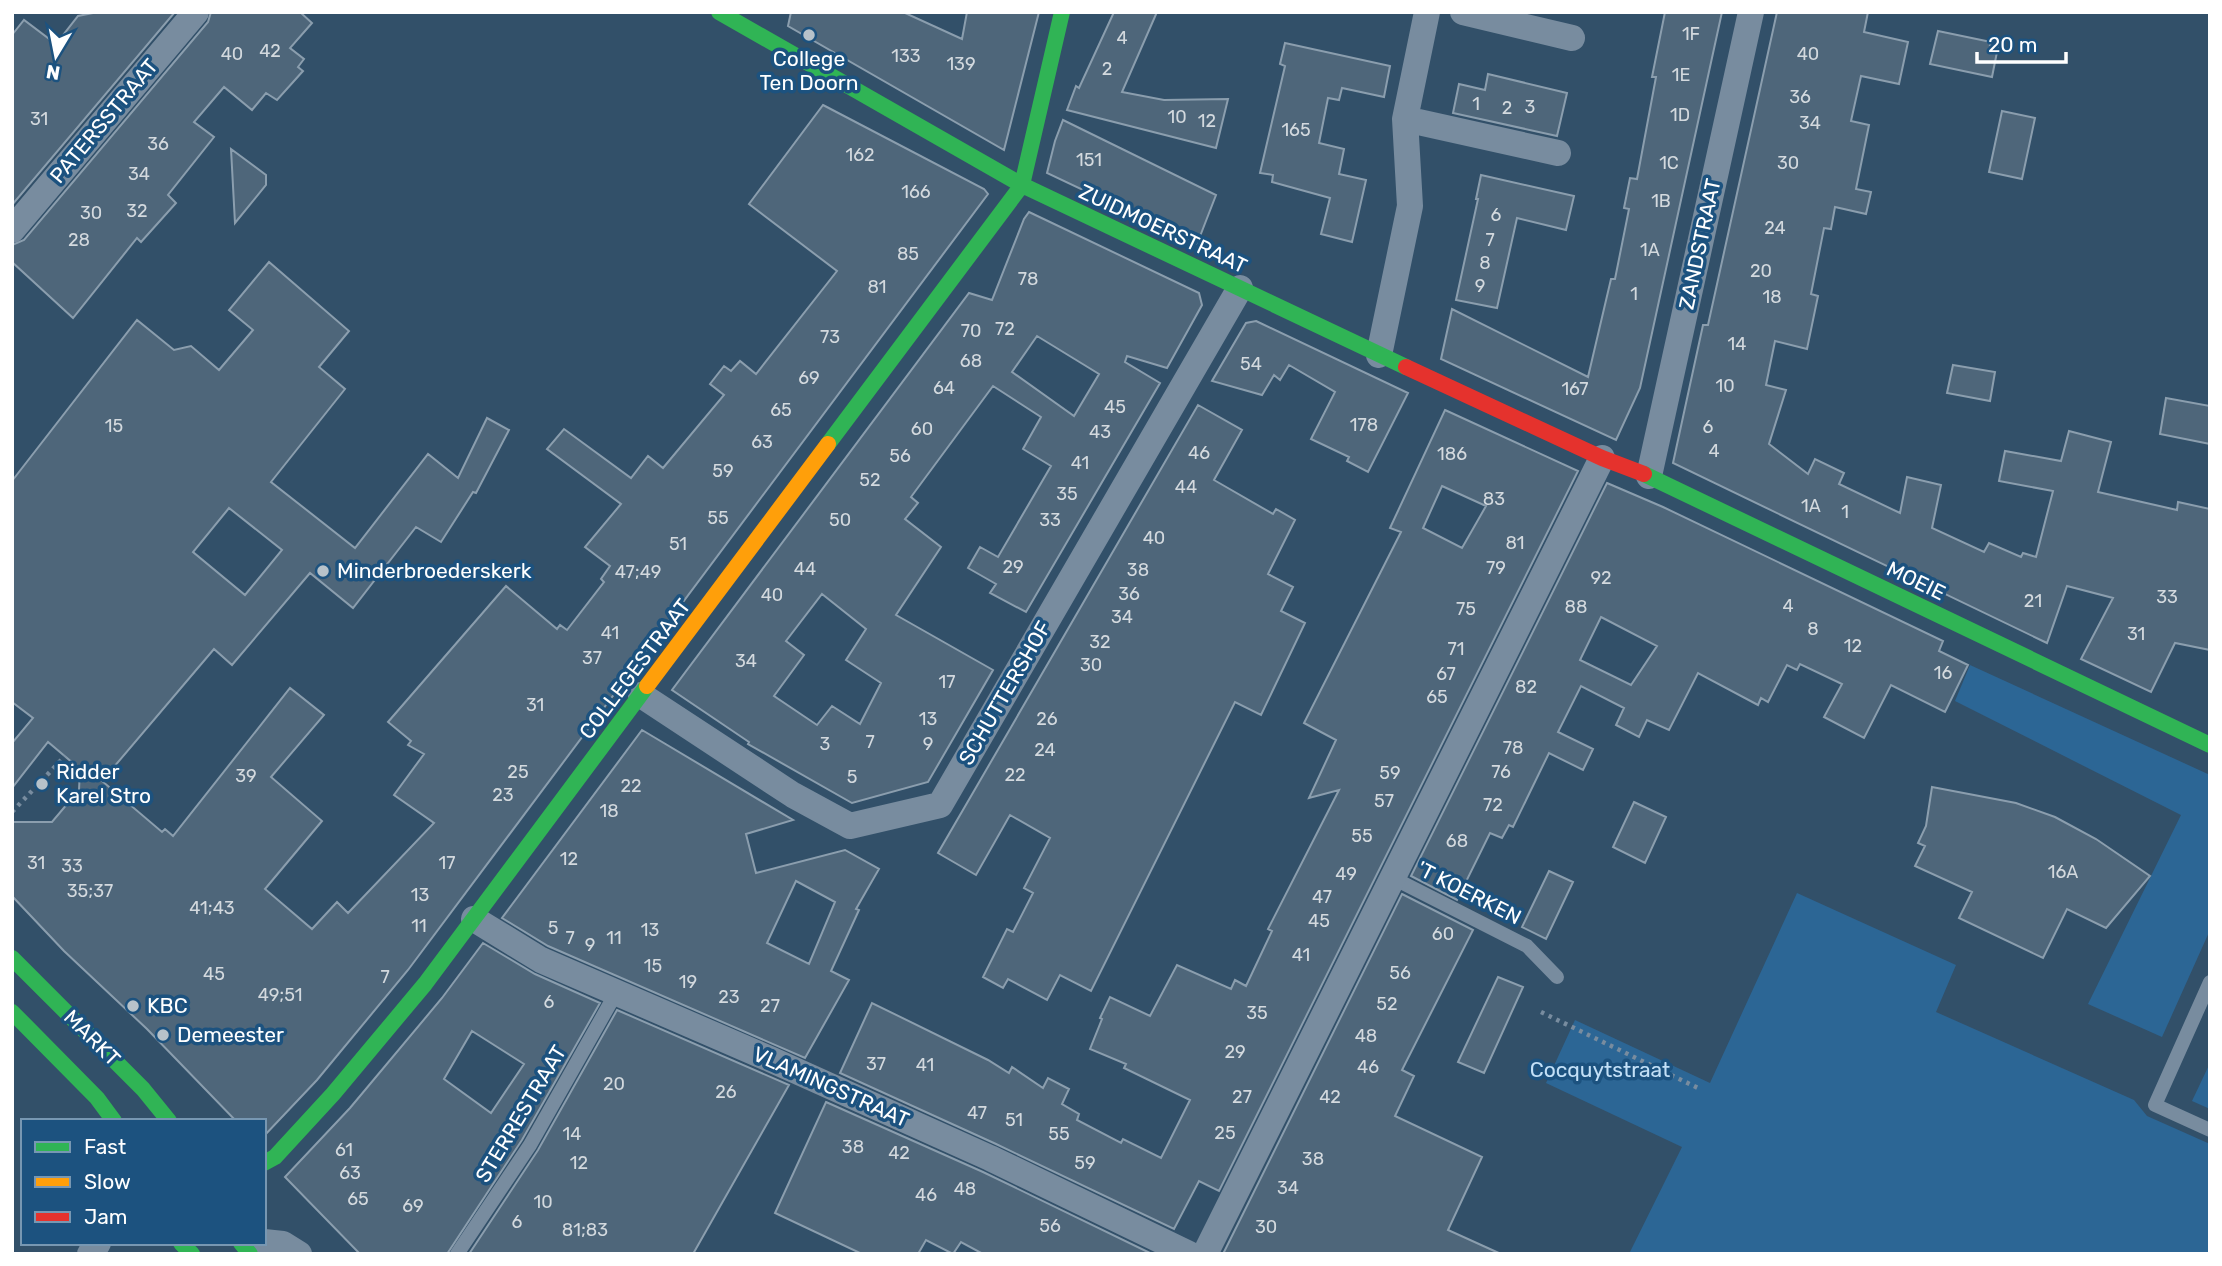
<svg xmlns="http://www.w3.org/2000/svg" width="2222" height="1266" font-family="Rubik,sans-serif">
<style>
.green{fill:#2c6695}
.building{fill:#4e667a;stroke:#8b9eae;stroke-width:2;fill-rule:evenodd}
.lines{fill:none;stroke-linecap:round;stroke-linejoin:round}
.path{stroke:#788c9f;stroke-width:4.5;stroke-dasharray:3.5 5;stroke-linecap:butt}
.lane{stroke:#788c9f;stroke-width:14}
.street{stroke:#788c9f;stroke-width:26}
.fast{stroke:#30b455;stroke-width:16}
.slow{stroke:#ff9f0a;stroke-width:16}
.jam{stroke:#e5322d;stroke-width:16}
.poi-dot{fill:#b7c2ca;stroke:#1c527f;stroke-width:2.5}
.labels{text-anchor:middle;stroke-width:7;stroke-linejoin:round;paint-order:stroke}
.number-label{font-size:18px;fill:#d3d9de}
.poi-label{font-size:21px;fill:#fff;stroke:#1c527f;text-anchor:start}
.street-label{font-size:21px;fill:#fff;stroke:#1c527f}
.park-label{font-size:21px;fill:#c3e0f7;stroke:#1c527f}
</style>
<rect width="100%" height="100%" fill="#325069"/>
<path class="green" d="M1970,665L2210,775V930L2162,1037L2088,1004L2181,815L1955,701Z
M1797,893L1956,965L1936,1012L2134,1100L2147,1116L2210,1144V1254H1629L1682,1147L1546,1083L1575,1020L1710,1083Z
M2210,1063V1109L2192,1101Z"/>
<path class="building" d="M98,12H175L12,205V35L24,20L56,44L78,16Z
M211,12H300L312,23L290,48L304,59L298,67L303,71L277,100L266,93L252,110L224,87L194,122L214,137L168,195L176,203L141,242L137,238L73,318L12,262V245L24,240L208,22Z
M791,12H903L962,39L967,12H1039L1004,150L788,26Z
M1114,12H1157L1122,92L1164,100L1228,99L1216,148L1067,110L1076,86L1079,88Z
M1665,12H1722L1640,388L1616,440L1441,359L1452,309L1588,377L1611,279H1615L1629,209L1624,208L1630,178L1637,179L1656,77H1652Z
M1777,12H1868L1864,32L1908,42L1899,84L1861,76L1851,121L1869,125L1856,189L1871,192L1866,214L1835,207L1831,229L1824,228L1811,294L1818,296L1807,349L1775,341L1766,385L1786,390L1769,444L1808,474L1815,459L1844,473L1839,484L1900,513L1907,477L1941,485L1932,528L1984,552L1989,543L2021,557L2023,553L2036,557L2053,491L1999,481L2005,451L2061,461L2069,431L2111,442L2098,492L2177,510L2178,502L2210,509V650L2175,643L2151,692L2081,659L2113,598L2067,586L2047,643L1673,463L1703,325H1708Z
M1938,31L1991,42L1990,45L1998,47L1992,77L1930,64Z
M1285,43L1390,66L1384,97L1342,88L1339,100L1328,98L1319,143L1344,149L1339,174L1366,180L1352,242L1321,234L1330,198L1272,182L1273,175L1260,173L1285,66L1280,64Z
M1488,74L1567,93L1557,136L1453,113L1459,84L1485,90Z
M823,105L984,189L988,194L408,970L317,1080L264,1136V1121H236L147,1029L64,951L12,896V822H52L79,790L80,769L48,742L12,788V743L33,718L12,702V481L137,320L174,350L191,346L219,370L253,330L229,310L269,262L349,331L319,367L345,389L271,482L355,548L428,454L458,478L487,418L509,430L476,493L473,492L441,542L416,527L353,608L310,573L232,665L214,649L102,781L162,832L165,829L173,836L290,688L324,715L271,777L322,821L265,889L312,929L337,902L348,913L434,823L394,795L424,754L408,745L411,741L388,722L506,586L557,629L560,625L567,630L604,582L601,579L610,566L585,547L621,504L547,449L564,429L631,478L648,456L663,468L724,395L710,384L724,366L731,371L740,361L756,374L837,271L749,204ZM229,508L282,550L245,595L193,552Z
M2002,111L2035,118L2022,179L1989,172Z
M1063,120L1216,195L1197,244L1047,173L1055,141Z
M231,149L266,175V185L235,223Z
M1481,175L1574,196L1566,230L1517,218L1497,308L1456,300L1478,199H1476Z
M1029,212L1199,293L1202,305L1167,368L1127,356L1125,362L1160,383L1026,612L990,593L996,584L968,568L980,547L998,557L1051,466L1023,449L1041,417L993,386L911,497L918,503L905,519L941,547L896,615L993,670L928,782L852,803L748,744L749,742L672,690L969,293L992,300L1024,219ZM1037,336L1099,374L1074,416L1012,372ZM822,594L866,629L846,660L881,683L860,724L832,706L817,725L774,696L804,655L786,641Z
M1256,321L1408,393L1368,472L1347,461L1349,457L1311,439L1335,392L1289,365L1280,380L1274,375L1262,395L1212,381L1246,323Z
M1953,365L1995,372L1990,401L1947,393Z
M2166,398L2210,406V444L2160,434Z
M1198,405L1242,430L1214,480L1273,514L1276,509L1295,520L1268,574L1293,587L1281,611L1305,623L1261,715L1235,702L1091,991L1060,975L1047,1000L1008,979L1003,988L983,977L1007,929L1013,932L1033,893L1024,888L1050,838L1010,815L976,875L938,853Z
M1445,410L1578,471L1219,1191L1199,1181L1174,1229L996,1144L840,1073L872,1003L988,1060L1009,1073L1012,1067L1043,1088L1048,1078L1069,1089L1062,1104L1079,1114L1077,1120L1121,1143L1123,1139L1161,1158L1190,1100L1124,1068L1126,1064L1090,1049L1102,1019L1100,1018L1110,997L1150,1016L1177,965L1231,989L1235,980L1246,986L1272,931L1268,929L1339,790L1309,798L1336,740L1304,723L1401,532L1390,528ZM1442,486L1486,506L1462,548L1423,528Z
M1607,483L1663,507L1943,641L1939,651L1968,665L1945,712L1891,685L1864,738L1824,717L1842,684L1800,664L1797,670L1787,665L1768,702L1761,698L1758,705L1698,673L1669,730L1647,720L1639,737L1616,725L1624,708L1581,686L1558,732L1593,749L1583,770L1549,753L1513,827L1509,825L1502,838L1490,833L1457,900L1411,876ZM1601,617L1657,646L1631,685L1580,660Z
M642,730L793,820L746,834L756,873L845,850L879,869L856,909L859,910L831,971L849,980L805,1058L548,946L502,918ZM796,881L835,902L809,964L767,943Z
M1932,787L2016,803L2055,817L2096,839L2150,876L2106,928L2067,909L2043,958L1959,918L1972,892L1915,866L1925,846L1918,843L1926,826Z
M1634,802L1666,817L1645,863L1613,847Z
M1549,871L1573,882L1546,939L1522,927Z
M1402,894L1473,930L1402,1070L1414,1076L1395,1116L1482,1157L1448,1230L1501,1254H1223Z
M483,943L535,974L600,1003L522,1140L447,1254H360L285,1177L350,1108L442,998ZM472,1031L524,1064L491,1113L444,1079Z
M1498,977L1523,987L1484,1073L1458,1062Z
M617,1010L789,1085L693,1254H469L538,1150Z
M826,1102L983,1172L1152,1254H983L961,1242L953,1254L926,1240L918,1254H862L775,1213Z"/>
<g class="lines">
<path class="path" d="M12,812L65,756
M1541,1012L1700,1089"/>
<path class="lane" d="M1393,878L1527,946L1557,977
M2210,982L2155,1105L2210,1130
M457,1254L530,1145L616,993"/>
<path class="street" d="M1463,12L1572,38
M1405,119L1427,12
M12,230L196,12
M1379,355L1410,206L1405,119L1558,153
M1649,476L1751,12
M641,695L793,795L850,826L940,805L1240,288
M474,919L541,960L772,1060L990,1158L1189,1254
M264,1242L283,1244L299,1254
M90,1254L98,1243
M1205,1254L1602,458"/>
<path class="fast" d="M719,12L1022,185L1406,367
M828,444L1022,185L1062,12
M1644,474L2210,745
M12,958L143,1089L169,1121
M12,1012L97,1098L114,1121
M264,1163L275,1157L333,1094L425,984L647,686
M181,1243L192,1254
M241,1243L250,1254"/>
<path class="slow" d="M647,686L828,444"/>
<path class="jam" d="M1406,367L1602,458L1644,474"/>
</g>
<g class="poi-dot">
<circle cx="809" cy="35" r="7"/>
<circle cx="323" cy="571" r="7"/>
<circle cx="42" cy="784" r="7"/>
<circle cx="133" cy="1006" r="7"/>
<circle cx="163" cy="1035" r="7"/>
</g>
<g class="labels">
<g class="number-label">
<text x="1691" y="40">1F</text>
<text x="1122" y="44">4</text>
<text x="270" y="57">42</text>
<text x="232" y="60">40</text>
<text x="1808" y="60">40</text>
<text x="906" y="62">133</text>
<text x="961" y="70">139</text>
<text x="1107" y="75">2</text>
<text x="1681" y="81">1E</text>
<text x="1800" y="103">36</text>
<text x="1476" y="110">1</text>
<text x="1530" y="113">3</text>
<text x="1507" y="114">2</text>
<text x="1680" y="121">1D</text>
<text x="1177" y="123">10</text>
<text x="39" y="125">31</text>
<text x="1207" y="127">12</text>
<text x="1810" y="129">34</text>
<text x="1296" y="136">165</text>
<text x="158" y="150">36</text>
<text x="860" y="161">162</text>
<text x="1089" y="166">151</text>
<text x="1669" y="169">1C</text>
<text x="1788" y="169">30</text>
<text x="139" y="180">34</text>
<text x="916" y="198">166</text>
<text x="1661" y="207">1B</text>
<text x="137" y="217">32</text>
<text x="91" y="219">30</text>
<text x="1496" y="221">6</text>
<text x="1775" y="234">24</text>
<text x="79" y="246">28</text>
<text x="1490" y="246">7</text>
<text x="1650" y="256">1A</text>
<text x="908" y="260">85</text>
<text x="1485" y="269">8</text>
<text x="1761" y="277">20</text>
<text x="1028" y="285">78</text>
<text x="1480" y="292">9</text>
<text x="877" y="293">81</text>
<text x="1634" y="300">1</text>
<text x="1772" y="303">18</text>
<text x="1005" y="335">72</text>
<text x="971" y="337">70</text>
<text x="830" y="343">73</text>
<text x="1737" y="350">14</text>
<text x="971" y="367">68</text>
<text x="1251" y="370">54</text>
<text x="809" y="384">69</text>
<text x="1725" y="392">10</text>
<text x="944" y="394">64</text>
<text x="1575" y="395">167</text>
<text x="1115" y="413">45</text>
<text x="781" y="416">65</text>
<text x="1364" y="431">178</text>
<text x="114" y="432">15</text>
<text x="1708" y="433">6</text>
<text x="922" y="435">60</text>
<text x="1100" y="438">43</text>
<text x="762" y="448">63</text>
<text x="1714" y="457">4</text>
<text x="1199" y="459">46</text>
<text x="1452" y="460">186</text>
<text x="900" y="462">56</text>
<text x="1080" y="469">41</text>
<text x="723" y="477">59</text>
<text x="870" y="486">52</text>
<text x="1186" y="493">44</text>
<text x="1067" y="500">35</text>
<text x="1494" y="505">83</text>
<text x="1811" y="512">1A</text>
<text x="1845" y="518">1</text>
<text x="718" y="524">55</text>
<text x="840" y="526">50</text>
<text x="1050" y="526">33</text>
<text x="1154" y="544">40</text>
<text x="1515" y="549">81</text>
<text x="678" y="550">51</text>
<text x="1013" y="573">29</text>
<text x="1496" y="574">79</text>
<text x="805" y="575">44</text>
<text x="1138" y="576">38</text>
<text x="638" y="578">47;49</text>
<text x="1601" y="584">92</text>
<text x="1129" y="600">36</text>
<text x="772" y="601">40</text>
<text x="2167" y="603">33</text>
<text x="2033" y="607">21</text>
<text x="1788" y="612">4</text>
<text x="1576" y="613">88</text>
<text x="1466" y="615">75</text>
<text x="1122" y="623">34</text>
<text x="1813" y="635">8</text>
<text x="610" y="639">41</text>
<text x="2136" y="640">31</text>
<text x="1100" y="648">32</text>
<text x="1853" y="652">12</text>
<text x="1456" y="655">71</text>
<text x="592" y="664">37</text>
<text x="746" y="667">34</text>
<text x="1091" y="671">30</text>
<text x="1943" y="679">16</text>
<text x="1446" y="680">67</text>
<text x="947" y="688">17</text>
<text x="1526" y="693">82</text>
<text x="1437" y="703">65</text>
<text x="535" y="711">31</text>
<text x="928" y="725">13</text>
<text x="1047" y="725">26</text>
<text x="870" y="748">7</text>
<text x="825" y="750">3</text>
<text x="928" y="750">9</text>
<text x="1513" y="754">78</text>
<text x="1045" y="756">24</text>
<text x="518" y="778">25</text>
<text x="1501" y="778">76</text>
<text x="1390" y="779">59</text>
<text x="1015" y="781">22</text>
<text x="246" y="782">39</text>
<text x="852" y="783">5</text>
<text x="631" y="792">22</text>
<text x="503" y="801">23</text>
<text x="1384" y="807">57</text>
<text x="1493" y="811">72</text>
<text x="609" y="817">18</text>
<text x="1362" y="842">55</text>
<text x="1457" y="847">68</text>
<text x="569" y="865">12</text>
<text x="36" y="869">31</text>
<text x="447" y="869">17</text>
<text x="72" y="872">33</text>
<text x="2063" y="878">16A</text>
<text x="1346" y="880">49</text>
<text x="90" y="897">35;37</text>
<text x="420" y="901">13</text>
<text x="1322" y="903">47</text>
<text x="212" y="914">41;43</text>
<text x="1319" y="927">45</text>
<text x="419" y="932">11</text>
<text x="553" y="934">5</text>
<text x="650" y="936">13</text>
<text x="1443" y="940">60</text>
<text x="570" y="944">7</text>
<text x="614" y="944">11</text>
<text x="590" y="951">9</text>
<text x="1301" y="961">41</text>
<text x="653" y="972">15</text>
<text x="1400" y="979">56</text>
<text x="214" y="980">45</text>
<text x="385" y="983">7</text>
<text x="688" y="988">19</text>
<text x="280" y="1001">49;51</text>
<text x="729" y="1003">23</text>
<text x="549" y="1008">6</text>
<text x="1387" y="1010">52</text>
<text x="770" y="1012">27</text>
<text x="1257" y="1019">35</text>
<text x="1366" y="1042">48</text>
<text x="1235" y="1058">29</text>
<text x="876" y="1070">37</text>
<text x="925" y="1071">41</text>
<text x="1368" y="1073">46</text>
<text x="614" y="1090">20</text>
<text x="726" y="1098">26</text>
<text x="1242" y="1103">27</text>
<text x="1330" y="1103">42</text>
<text x="977" y="1119">47</text>
<text x="1014" y="1126">51</text>
<text x="1225" y="1139">25</text>
<text x="572" y="1140">14</text>
<text x="1059" y="1140">55</text>
<text x="853" y="1153">38</text>
<text x="344" y="1156">61</text>
<text x="899" y="1159">42</text>
<text x="1313" y="1165">38</text>
<text x="579" y="1169">12</text>
<text x="1085" y="1169">59</text>
<text x="350" y="1179">63</text>
<text x="1288" y="1194">34</text>
<text x="965" y="1195">48</text>
<text x="926" y="1201">46</text>
<text x="358" y="1205">65</text>
<text x="543" y="1208">10</text>
<text x="413" y="1212">69</text>
<text x="517" y="1228">6</text>
<text x="1050" y="1232">56</text>
<text x="1266" y="1233">30</text>
<text x="585" y="1236">81;83</text>
</g>
<g class="poi-label">
<text x="809" y="66" text-anchor="middle">College<tspan x="809" dy="24">Ten Doorn</tspan></text>
<text x="337" y="578">Minderbroederskerk</text>
<text x="56" y="779">Ridder<tspan x="56" dy="24">Karel Stro</tspan></text>
<text x="147" y="1013">KBC</text>
<text x="177" y="1042">Demeester</text>
</g>
<g class="street-label">
<text transform="translate(104 121) rotate(-50)" y="7">PATERSSTRAAT</text>
<text transform="translate(1163 229) rotate(25)" y="7">ZUIDMOERSTRAAT</text>
<text transform="translate(1700 244) rotate(-78)" y="7">ZANDSTRAAT</text>
<text transform="translate(1916 581) rotate(26)" y="7">MOEIE</text>
<text transform="translate(635 669) rotate(-53)" y="7">COLLEGESTRAAT</text>
<text transform="translate(1005 693) rotate(-60)" y="7">SCHUTTERSHOF</text>
<text transform="translate(1469 893) rotate(27)" y="7">'T KOERKEN</text>
<text transform="translate(92 1038) rotate(45)" y="7">MARKT</text>
<text transform="translate(831 1087) rotate(24)" y="7">VLAMINGSTRAAT</text>
<text transform="translate(521 1114) rotate(-59)" y="7">STERRESTRAAT</text>
</g>
<g class="park-label">
<text x="1600" y="1077">Cocquytstraat</text>
</g>
</g>
<rect width="2222" height="1266" fill="none" stroke="#ffffff" stroke-width="28"/>
<rect x="21" y="1119" width="245" height="126" fill="#1c527f" stroke="#7797b2" stroke-width="2"/>
<rect x="35" y="1142" width="35" height="10" fill="#30b455" stroke="#7797b2" stroke-width="2"/>
<text x="84" y="1154" font-size="21" fill="#ffffff">Fast</text>
<rect x="35" y="1177" width="35" height="10" fill="#ff9f0a" stroke="#7797b2" stroke-width="2"/>
<text x="84" y="1189" font-size="21" fill="#ffffff">Slow</text>
<rect x="35" y="1212" width="35" height="10" fill="#e5322d" stroke="#7797b2" stroke-width="2"/>
<text x="84" y="1224" font-size="21" fill="#ffffff">Jam</text>
<g transform="translate(56 56) rotate(190)" stroke="#1c527f" stroke-width="5" paint-order="stroke">
<path d="M0-5L12 26L0 18L-12 26Z" fill="#ffffff"/>
<text y="-10" font-size="19" font-weight="bold" text-anchor="middle" fill="#ffffff">N</text>
</g>
<path d="M1977 52v10h89v-10" fill="none" stroke="#ffffff" stroke-width="3.5"/>
<text x="1988" y="52" font-size="21" fill="#ffffff" stroke="#1c527f" stroke-width="5" paint-order="stroke">20 m</text>
</svg>
